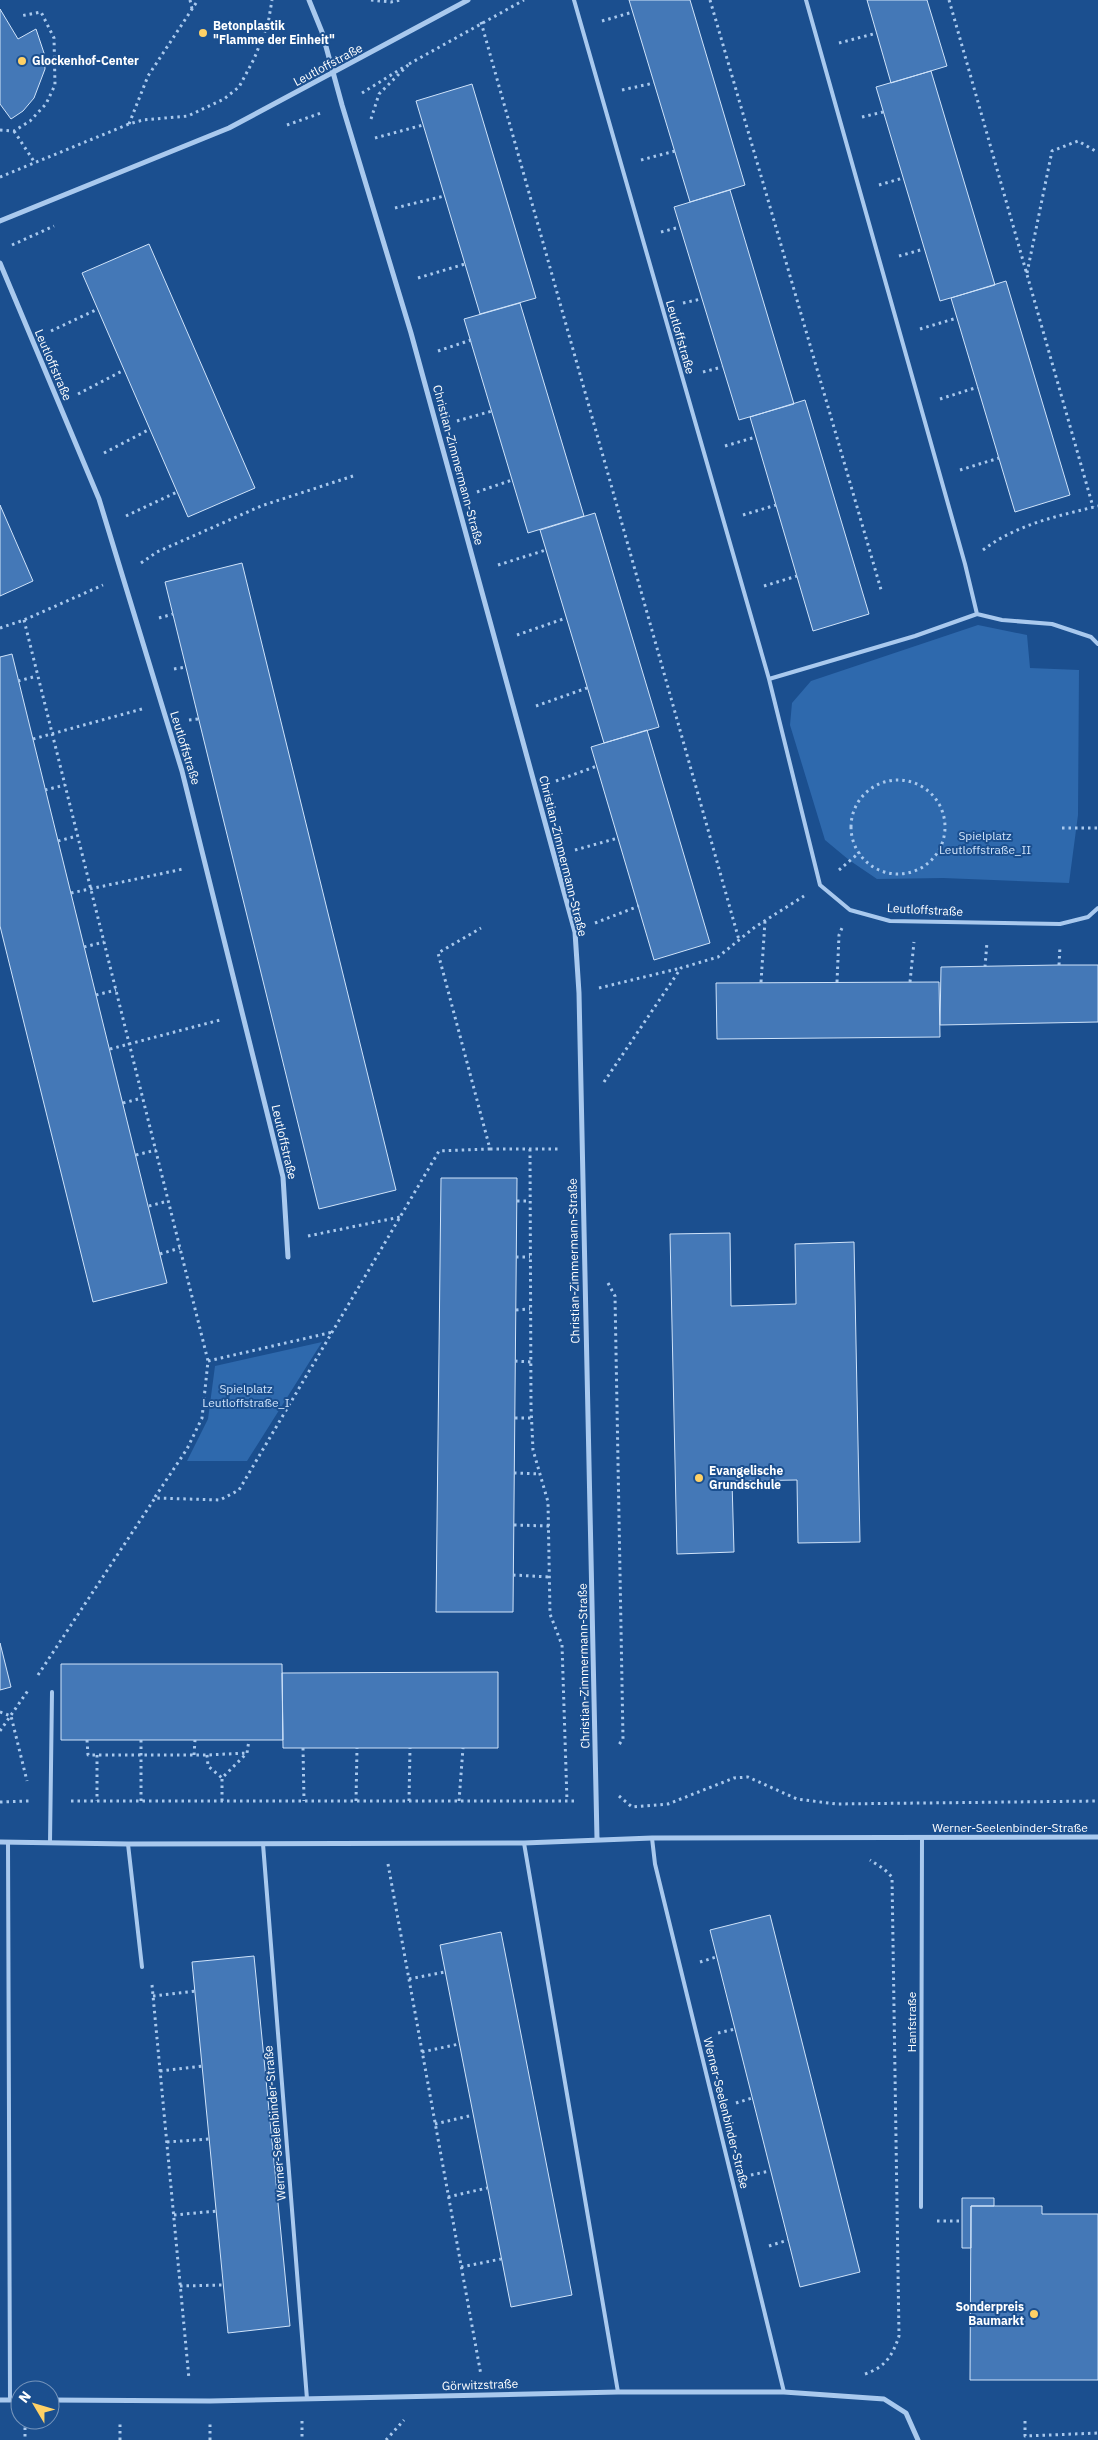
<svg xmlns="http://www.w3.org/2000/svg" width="1098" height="2440" font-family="'IBM Plex Sans',sans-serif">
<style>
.green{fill:#2e69ad}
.building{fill:#4478b7;stroke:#cfe3fa}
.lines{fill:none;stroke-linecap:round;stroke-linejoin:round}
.path{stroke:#a9c9ee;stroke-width:3;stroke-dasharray:2.5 4;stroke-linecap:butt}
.lane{stroke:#a9c9ee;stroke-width:4}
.street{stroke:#a9c9ee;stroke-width:5}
.poi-dot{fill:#ffd166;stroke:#1b4f8f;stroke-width:2}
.labels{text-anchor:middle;stroke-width:4;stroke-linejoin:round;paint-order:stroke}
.poi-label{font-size:12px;font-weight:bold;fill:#fff;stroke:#1b4f8f;text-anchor:start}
.street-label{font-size:12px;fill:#fff;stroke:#1b4f8f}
.park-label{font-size:12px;fill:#cfe3fa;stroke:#1b4f8f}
</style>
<rect width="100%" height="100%" fill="#1b4f8f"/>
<path class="green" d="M978,625L1027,635L1030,668L1079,670L1078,815L1069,883L943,878L877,879L849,860L825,840L790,725L792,703L811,681Z
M322,1342L247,1461H187L208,1419L215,1366Z"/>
<path class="building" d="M629,0H690L745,185L690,202Z
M867,0H927L947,66L891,83Z
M0,9L18,39L36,29L44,53L45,69L34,98L23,111L11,119L0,104Z
M931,71L995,285L940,301L876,87Z
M472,84L536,298L480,314L416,101Z
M730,190L794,404L739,420L674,207Z
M149,244L255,488L188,517L82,273Z
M1006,281L1070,495L1015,512L951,298Z
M520,303L584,516L528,533L464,319Z
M805,400L869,614L813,631L750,417Z
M0,505L33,581L0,596Z
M595,513L659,727L604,743L540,530Z
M242,563L396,1190L319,1209L165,582Z
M12,654L167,1283L93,1302L0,926V657Z
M647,730L710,943L654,960L591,747Z
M1059,965H1098V1022L940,1025L941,967Z
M939,982L940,1037L717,1039L716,983Z
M441,1178H517L513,1612H436Z
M730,1233L731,1306L796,1304L795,1244L854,1242L860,1542L798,1543L797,1480L732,1481L734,1552L677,1554L670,1234Z
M0,1643L11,1687L0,1690Z
M61,1664H282L283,1740H61Z
M498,1672V1748H283L282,1673Z
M770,1915L860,2272L800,2287L710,1930Z
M501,1932L572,2295L511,2307L440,1945Z
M254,1956L290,2326L228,2333L192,1962Z
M962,2198H994V2206H971V2248H962Z
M971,2206H1042V2214H1098V2380H970Z"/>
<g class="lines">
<path class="path" d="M190,0L192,9
M371,0L391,2L400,0
M710,0L882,593
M949,0L1093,507
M602,21L633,12
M481,22L739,940
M839,43L877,33
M409,64L524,0
M622,90L654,83
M362,93L404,67
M862,117L883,112
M371,119L379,94L409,64
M129,124L148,76L198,0
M287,125L321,113
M0,130L14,131L30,121L46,104L55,85L54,38L41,12L20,16
M14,131L35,163
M375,138L423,125
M641,160L675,151
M0,177L129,124L143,120L188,116L224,99L239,87L254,59L268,24L272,0
M879,185L903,178
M395,208L444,196
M661,232L680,227
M12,245L54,226
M899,256L924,249
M1027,273L1052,151L1078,141L1097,152
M418,278L465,264
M683,303L701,299
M920,329L957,318
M51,331L98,309
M438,351L471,340
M703,372L722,367
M78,394L124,370
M940,399L978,387
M457,421L492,411
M725,446L756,437
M104,453L150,429
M960,470L999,458
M477,492L512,480
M743,515L776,505
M126,516L177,492
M983,550C1017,524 1058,516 1098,506
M141,563L157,552L261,506L353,476
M498,565L546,550
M764,586L797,576
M159,618L173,614
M24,620L208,1361
M0,628L24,620L103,585
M517,635L566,618
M174,669L186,667
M18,681L37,676
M536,706L587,688
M189,720L198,719
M33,739L142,709
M851 827a47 47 0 1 1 94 0a47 47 0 1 1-94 0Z
M556,781L597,766
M45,790L65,785
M1062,828H1098
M58,841L77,836
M575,850L618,838
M839,870L860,852
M71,893L183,869
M595,923L639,906
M84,947L104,942
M1059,965L1060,946
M985,967L987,942
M761,982L765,921
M837,982L839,935L842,928
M910,982L914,942
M599,988L681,968
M96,995L116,990
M110,1049L220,1020
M604,1082L681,968L718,957L755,927L804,896
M123,1103L142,1098
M490,1149H560
M530,1149L531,1407L533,1450L548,1502L550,1614L562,1645L567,1801
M136,1155L156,1150
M517,1201H530
M149,1206L168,1201
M308,1236L400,1217
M160,1254L180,1248
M516,1257H530
M608,1283L615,1296L623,1739L618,1746
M516,1310L530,1309
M515,1361L531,1362
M515,1418H531
M514,1473L540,1474
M155,1497L187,1449L202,1418L208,1361L333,1332
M514,1525L549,1526
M513,1575L549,1577
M38,1675L155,1498L220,1500L239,1490L439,1151L490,1149L438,953L481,928
M0,1712L11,1716L27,1781
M0,1731L29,1689
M87,1740L88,1755H207L247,1753
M303,1748L304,1801
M97,1755V1801
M194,1755L195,1740
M207,1755L208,1766L222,1778
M619,1796L632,1807L668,1804L734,1778L748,1777L797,1799L836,1804L1098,1801
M71,1801H574
M141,1801V1740
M222,1801V1778L247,1753L249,1740
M356,1801L357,1748
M409,1801L410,1748
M459,1801L463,1748
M0,1802L29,1801
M388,1864L481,2375
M700,1962L716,1957
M409,1979L445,1972
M152,1985L189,2379
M153,1996L196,1991
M718,2033L735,2029
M422,2052L459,2044
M160,2071L203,2066
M736,2103L752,2098
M435,2124L473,2115
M167,2142L210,2139
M751,2175L770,2171
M448,2197L487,2188
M174,2215L217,2211
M937,2221H962
M769,2246L788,2240
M461,2267L501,2259
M180,2286L224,2285
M865,2374C885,2367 892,2357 899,2336L892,1877L884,1869L870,1860
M25,2421V2440
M302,2421V2440
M1025,2421V2436L1098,2433
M120,2440V2423
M210,2440V2423
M386,2440L404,2420"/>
<path class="lane" d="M574,0L769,679L820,885L850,910L890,921L1060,924L1088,917L1098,908
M806,0L965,564L977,614
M769,679L915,636L977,614L1002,620L1052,624L1091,637L1098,644
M652,1838L655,1864L784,2392
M8,1842L10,2400
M50,1843L52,1692
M524,1843L618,2392
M128,1844L142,1967
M263,1844L307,2399
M921,2207L922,1838"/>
<path class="street" d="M309,0L322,32L342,105L411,333L575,932L579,993L597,1839
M0,221L229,128L468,0
M0,263L99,499L182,771L283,1177L288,1257
M0,1842L128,1844L524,1843L652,1838L1098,1837
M0,2400H20
M50,2400L210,2401L618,2392H784L884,2399L906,2413L918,2440"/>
</g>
<g class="poi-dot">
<circle cx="203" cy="33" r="5"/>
<circle cx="22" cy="61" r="5"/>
<circle cx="699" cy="1478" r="5"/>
<circle cx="1034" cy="2314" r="5"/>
</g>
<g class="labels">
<g class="poi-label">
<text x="213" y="30">Betonplastik<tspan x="213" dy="14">"Flamme der Einheit"</tspan></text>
<text x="32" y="65">Glockenhof-Center</text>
<text x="709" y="1475">Evangelische<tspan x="709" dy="14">Grundschule</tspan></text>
<text x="1024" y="2311" text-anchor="end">Sonderpreis<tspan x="1024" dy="14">Baumarkt</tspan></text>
</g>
<g class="street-label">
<text transform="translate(328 65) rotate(-28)" y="4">Leutloffstraße</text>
<text transform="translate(680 337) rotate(74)" y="4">Leutloffstraße</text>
<text transform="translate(53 365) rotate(67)" y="4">Leutloffstraße</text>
<text transform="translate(458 465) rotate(75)" y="4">Christian-Zimmermann-Straße</text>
<text transform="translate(185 748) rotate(73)" y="4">Leutloffstraße</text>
<text transform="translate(563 856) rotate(76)" y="4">Christian-Zimmermann-Straße</text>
<text transform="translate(925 910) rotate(3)" y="4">Leutloffstraße</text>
<text transform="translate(284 1142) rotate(77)" y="4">Leutloffstraße</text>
<text transform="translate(574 1261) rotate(-91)" y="4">Christian-Zimmermann-Straße</text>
<text transform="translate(584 1666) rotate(-91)" y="4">Christian-Zimmermann-Straße</text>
<text x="1010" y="1832">Werner-Seelenbinder-Straße</text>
<text transform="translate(912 2022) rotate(-90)" y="4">Hanfstraße</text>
<text transform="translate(726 2113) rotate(76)" y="4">Werner-Seelenbinder-Straße</text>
<text transform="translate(275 2123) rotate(-95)" y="4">Werner-Seelenbinder-Straße</text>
<text transform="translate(480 2385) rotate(-2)" y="4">Görwitzstraße</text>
</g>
<g class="park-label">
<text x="985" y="840">Spielplatz<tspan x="985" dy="14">Leutloffstraße_II</tspan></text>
<text x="246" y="1393">Spielplatz<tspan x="246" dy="14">Leutloffstraße_I</tspan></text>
</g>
</g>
<g transform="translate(35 2405) rotate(308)"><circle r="24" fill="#1b4f8f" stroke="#7695bc"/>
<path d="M0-4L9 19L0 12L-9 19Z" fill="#ffd166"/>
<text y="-8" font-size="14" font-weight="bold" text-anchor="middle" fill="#ffffff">N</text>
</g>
</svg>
